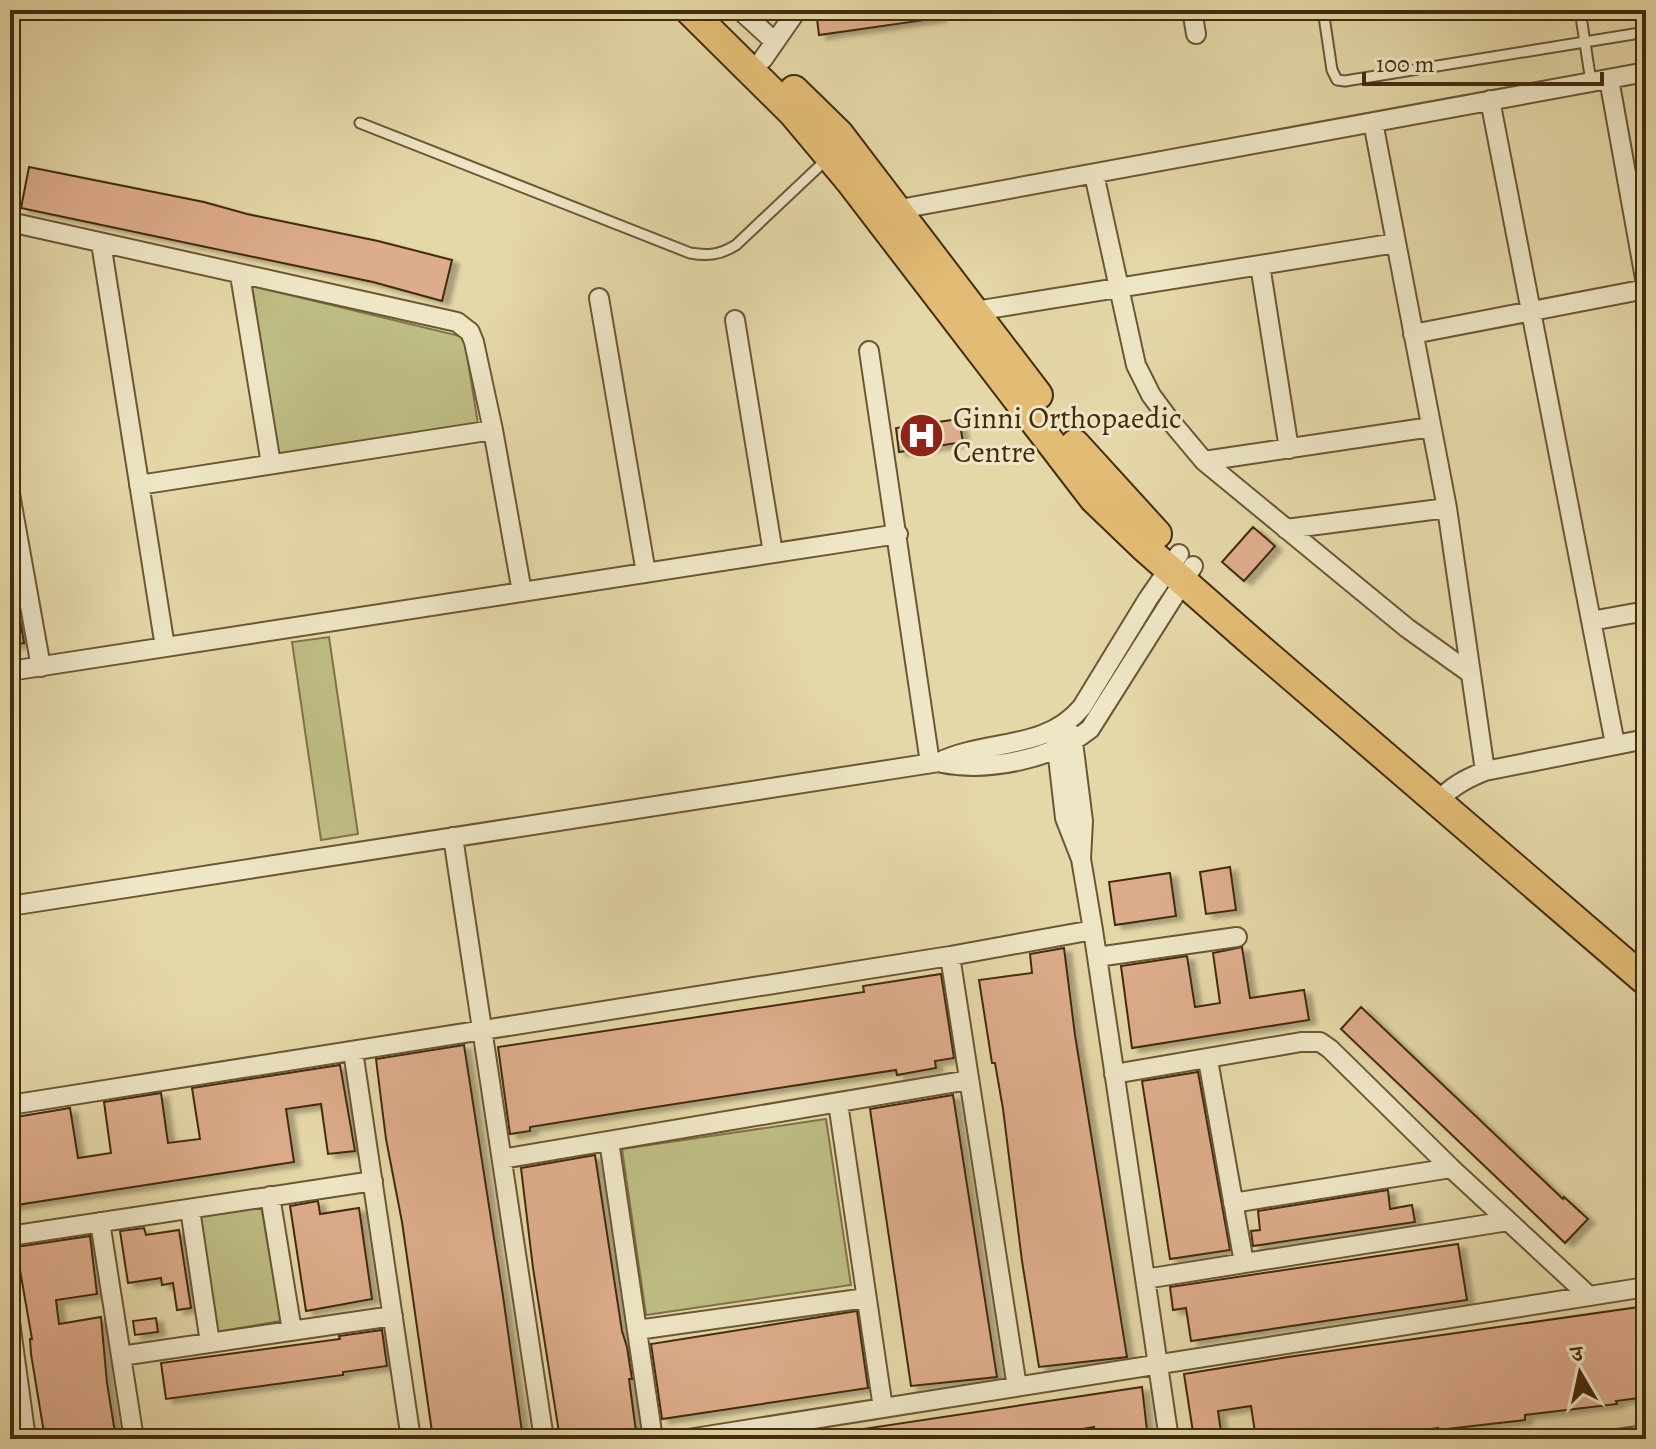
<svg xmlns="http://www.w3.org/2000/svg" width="1656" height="1449" font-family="Alegreya,'Noto Serif Devanagari',serif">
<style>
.green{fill:#bdbc82;stroke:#807448;stroke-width:2}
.building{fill:#ddac8c;stroke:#422c0e;stroke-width:2;filter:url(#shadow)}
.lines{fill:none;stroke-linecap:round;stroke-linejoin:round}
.lane-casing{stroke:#6b5734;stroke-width:13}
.street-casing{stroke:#6b5734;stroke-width:22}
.primary-casing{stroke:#422c0e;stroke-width:32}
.lane{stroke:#eee6c6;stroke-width:9}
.street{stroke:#eee6c6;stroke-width:18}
.primary{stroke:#e2bc74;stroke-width:28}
.labels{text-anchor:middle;stroke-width:6;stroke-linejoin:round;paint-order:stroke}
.poi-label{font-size:30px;fill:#422c0e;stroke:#eee6c6;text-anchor:start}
</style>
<defs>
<filter id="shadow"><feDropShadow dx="7" dy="4" stdDeviation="2" flood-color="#0004"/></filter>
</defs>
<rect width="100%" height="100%" fill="#e5d8a8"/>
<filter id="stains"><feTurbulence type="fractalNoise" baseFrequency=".0025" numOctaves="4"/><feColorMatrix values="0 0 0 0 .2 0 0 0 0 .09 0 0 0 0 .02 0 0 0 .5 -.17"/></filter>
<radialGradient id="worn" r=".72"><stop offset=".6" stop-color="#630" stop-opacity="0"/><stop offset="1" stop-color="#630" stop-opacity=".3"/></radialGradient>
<path class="green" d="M252,286L464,337L478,424L279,456Z
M329,637L358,834L321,840L292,642Z
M826,1119L851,1285L646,1315L622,1149Z
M261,1205L281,1321L216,1332L196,1216Z"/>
<path class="building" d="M816,10H938L939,18L819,35Z
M29,167L204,202L247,214L378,241L452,260L442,301L373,282L21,208Z
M959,419L963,442L899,452L896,428Z
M1253,527L1275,546L1244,581L1222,562Z
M10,590H15L24,643L10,645Z
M1230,867L1236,910L1206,914L1200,872Z
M1170,873L1176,916L1115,925L1109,882Z
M1242,947L1250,998L1304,990L1309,1020L1132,1048L1121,966L1187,956L1195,1007L1220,1003L1213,953Z
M1064,948L1075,1035L1127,1357L1039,1367L1022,1261L1003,1109L995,1063H992L979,980L1032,973L1030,954Z
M941,974L954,1058L935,1061L936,1068L897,1075L896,1070L617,1113L530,1127V1131L510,1134L498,1047L864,992L863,986Z
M1361,1007L1563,1199L1564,1197L1588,1219L1565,1243L1341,1029Z
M464,1045L503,1296L523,1439H433L402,1222L386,1139L376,1059Z
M340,1065L355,1151L328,1154L321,1104L286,1109L294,1162L10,1206V1118L70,1108L78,1158L111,1153L104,1102L161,1093L168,1143L200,1139L192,1088Z
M1198,1072L1230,1250L1170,1259L1142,1081Z
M953,1095L997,1377L911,1386L870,1109Z
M595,1155L622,1331L627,1347L632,1379H629L637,1439H604V1435L560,1439L533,1268L521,1168Z
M1388,1190L1390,1209L1412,1205L1415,1222L1253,1246L1251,1231L1260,1230L1258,1211Z
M318,1201L320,1214L359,1208L372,1299L306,1311L290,1206Z
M144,1228L146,1235L179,1230L191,1308L177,1310L173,1283L162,1285L161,1278L128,1283L120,1231Z
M90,1236L97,1294L56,1300L59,1324L101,1317L107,1383L116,1439H45L31,1354L30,1339H32L16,1247Z
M1458,1244L1467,1300L1191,1341L1186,1308L1173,1310L1170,1287Z
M1646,1306V1397L1616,1401L1617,1404L1525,1415V1420L1438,1430V1428L1375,1439H1256L1251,1406L1218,1411L1222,1439H1194L1184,1374L1288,1357Z
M857,1311L868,1388L662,1419L651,1344Z
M156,1318L158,1332L135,1335L133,1321Z
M382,1330L387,1366L343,1372V1375L166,1399L161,1363L340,1339L339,1336Z
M1142,1387L1148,1439H1095L1094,1427L1028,1439H843V1432Z"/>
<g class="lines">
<defs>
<path id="lane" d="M1323,10L1332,70L1337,80L1345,81L1646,32
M1580,10L1591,82
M360,123L690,253C708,256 720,255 736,245L827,159"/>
<path id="street" d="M740,10L775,42
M1192,10L1196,34
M763,59L797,10
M1609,79L1646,284
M1490,100L1615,744
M1373,122L1447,508L1485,771
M1094,174L1136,365L1151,395L1168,418L1204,461L1407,628L1470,673
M889,211L1646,72
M10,222L457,322L470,332L474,342L493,430L522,592
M101,243L165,647
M1260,265L1289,449
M240,275L271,464
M599,298L646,573
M975,311L1396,243
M735,320L773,553
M1413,334L1646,289
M869,351L930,763
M1204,461L1431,427
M139,485L493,430
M10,494L41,667
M1286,529L1447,508
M1591,621L1646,611
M10,671L898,534
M1055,731L1065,818L1081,859L1093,930L1169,1439
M1072,734L1083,821L1081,859
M942,763C988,772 1053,759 1090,729L1193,566
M1437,802C1451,787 1465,779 1485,771L1646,739
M453,837L544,1439
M10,906L939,762C987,739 1046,751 1082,707L1148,599L1179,554
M950,956L1017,1387
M1097,957L1237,937
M353,1051L411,1439
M1208,1060L1244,1263
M1114,1074L1301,1042H1320L1330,1049L1451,1168L1589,1296
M838,1103L883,1408
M10,1105L950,956L1093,930
M609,1141L653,1439
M502,1159L969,1080
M270,1196L292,1331
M1233,1203L1451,1168
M190,1209L210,1343
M100,1222L134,1439
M10,1236L373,1181
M1145,1279L1508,1221
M10,1322L26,1439
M637,1330L866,1298
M121,1356L393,1316
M688,1439L1646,1287
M1617,1439L1646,1435"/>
<path id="primary" d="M689,10L793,113L850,181L1094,499L1144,547L1252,642L1646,981
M794,90L839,134L1038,395
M1075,444L1157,534"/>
</defs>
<use href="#lane" class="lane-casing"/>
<use href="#street" class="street-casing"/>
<use href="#primary" class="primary-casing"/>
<use href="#lane" class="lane"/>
<use href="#street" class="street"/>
<use href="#primary" class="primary"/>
</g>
<defs>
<symbol id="hospital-disc" viewBox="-11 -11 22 22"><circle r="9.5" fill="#8f2418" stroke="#eee6c6"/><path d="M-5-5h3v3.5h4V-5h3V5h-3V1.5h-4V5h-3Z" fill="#fff"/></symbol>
</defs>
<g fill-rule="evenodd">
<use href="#hospital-disc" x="896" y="410" width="51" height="51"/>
</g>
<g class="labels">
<g class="poi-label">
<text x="953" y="428">Ginni Orthopaedic<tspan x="953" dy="34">Centre</tspan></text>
</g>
</g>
<rect width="1656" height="1449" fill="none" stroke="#e5d8a8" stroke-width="40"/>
<rect x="12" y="12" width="1632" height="1425" fill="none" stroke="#422c0e" stroke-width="4"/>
<rect x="20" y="20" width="1616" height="1409" fill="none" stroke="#422c0e" stroke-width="2"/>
<g transform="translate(1580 1373) rotate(351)" stroke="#eee6c6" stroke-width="6" paint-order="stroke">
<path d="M0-6L14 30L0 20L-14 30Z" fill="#422c0e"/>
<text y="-12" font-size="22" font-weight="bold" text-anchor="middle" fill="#422c0e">उ</text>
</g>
<path d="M1364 72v12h238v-12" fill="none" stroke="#422c0e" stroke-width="4"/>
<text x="1376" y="72" font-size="24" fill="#422c0e" stroke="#eee6c6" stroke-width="6" paint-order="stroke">100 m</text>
<rect width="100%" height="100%" filter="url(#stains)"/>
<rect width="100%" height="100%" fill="url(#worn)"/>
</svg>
